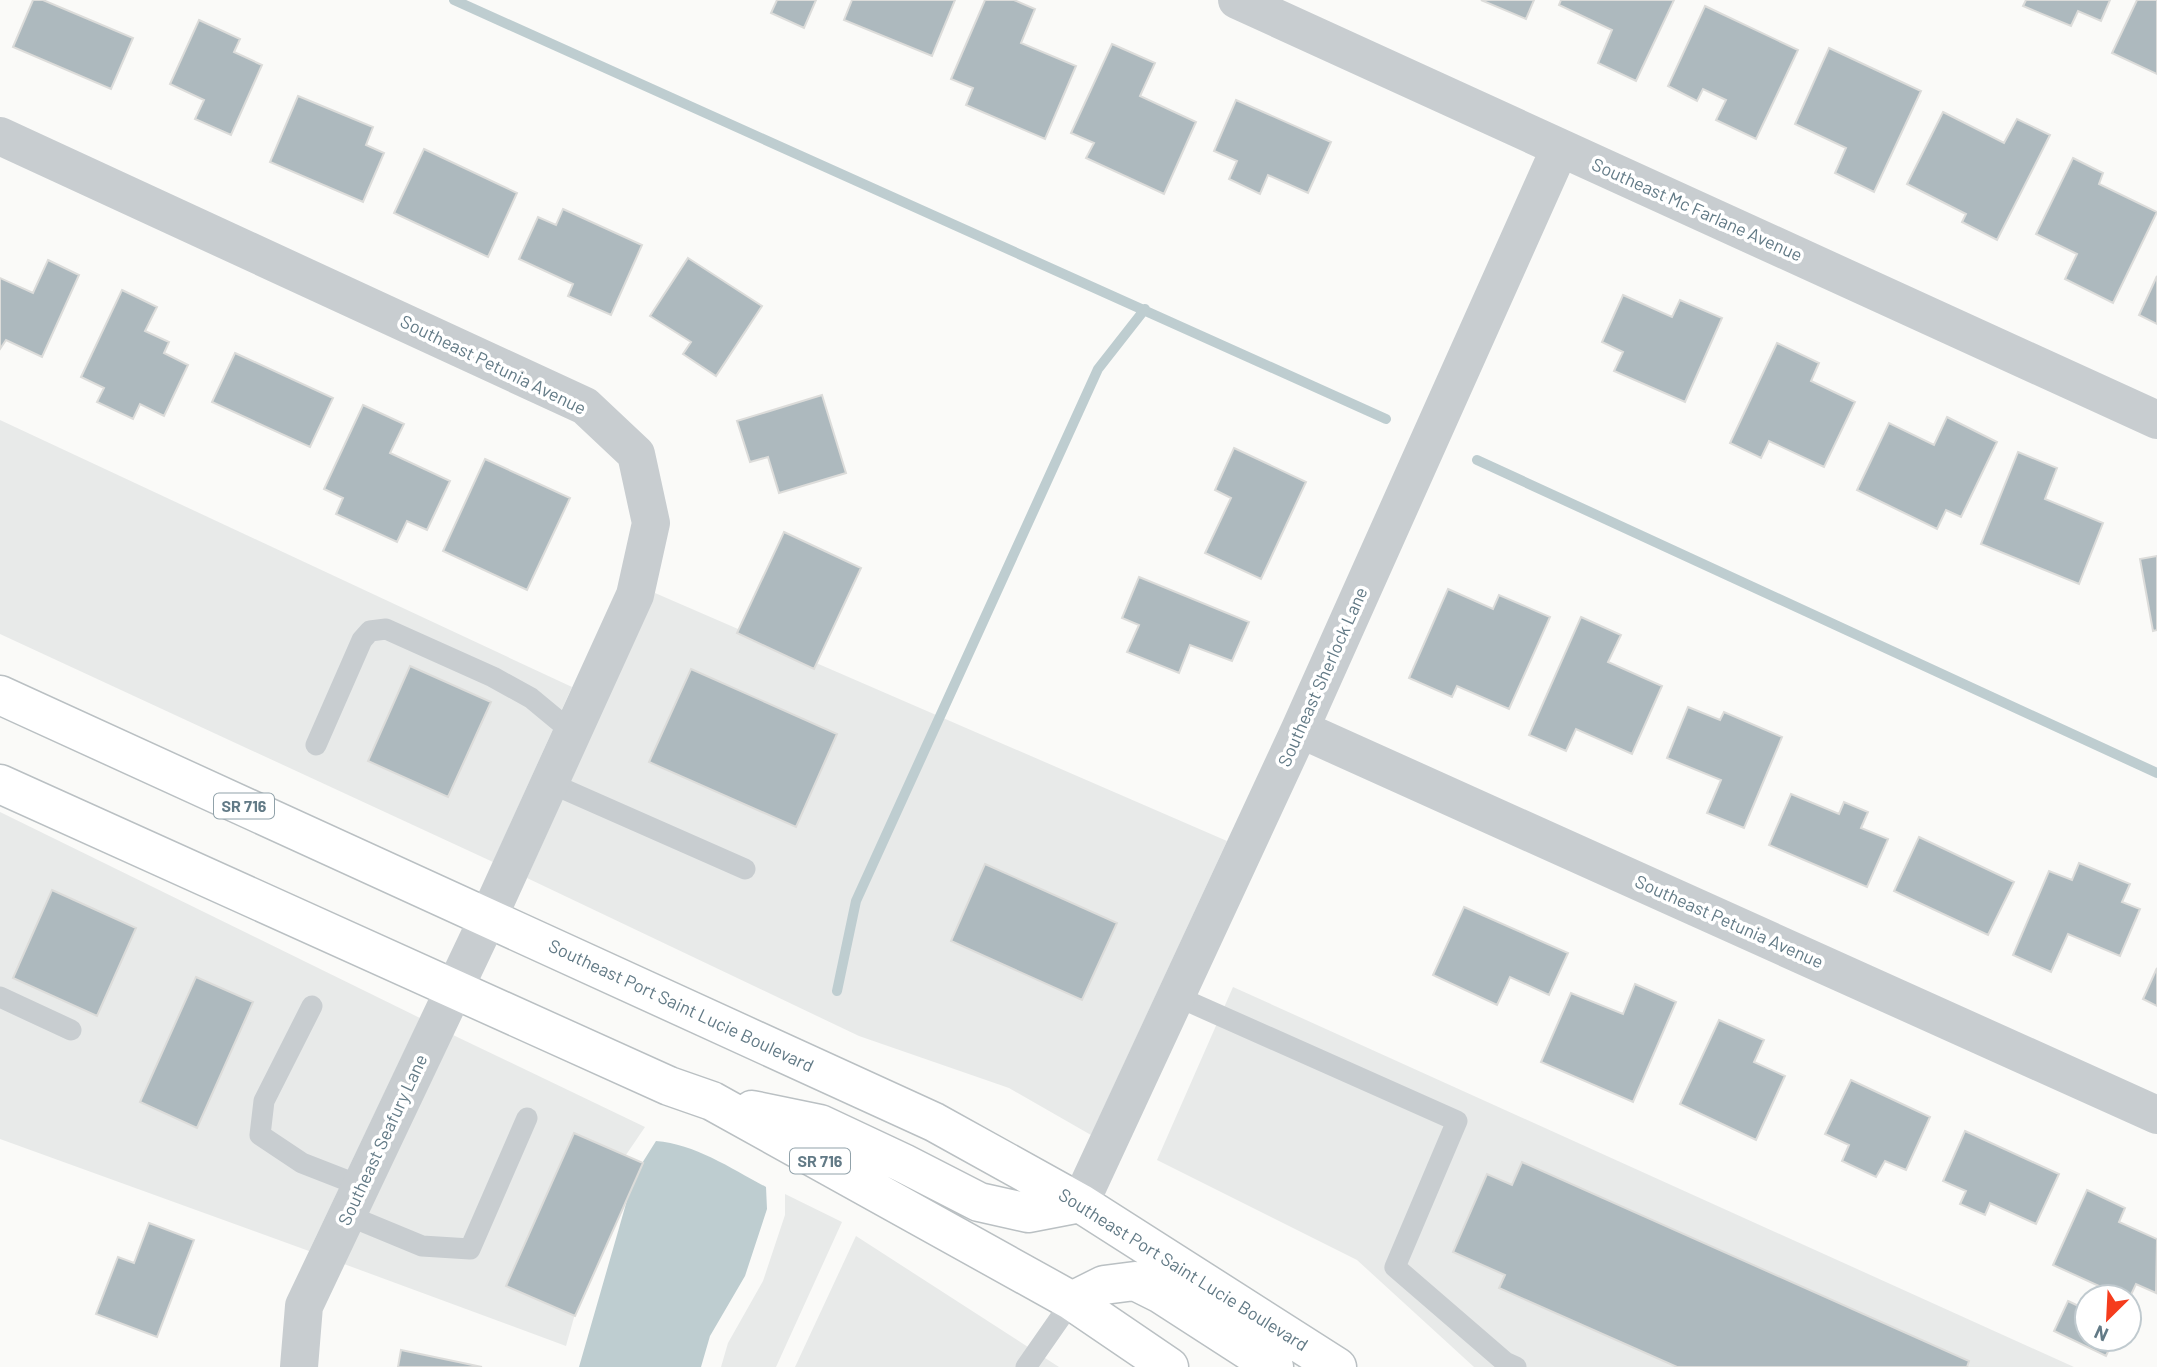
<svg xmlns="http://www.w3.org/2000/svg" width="2157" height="1367" font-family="Barlow,sans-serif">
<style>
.built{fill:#e8eae9}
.water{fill:#becdd0}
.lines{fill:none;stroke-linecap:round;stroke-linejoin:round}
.stream{stroke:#becdd0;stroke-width:10}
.building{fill:#adb9be;stroke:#dcdcda;stroke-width:2}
.primary-casing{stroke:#bac0c3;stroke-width:41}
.lane{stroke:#c8cdd0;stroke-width:21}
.street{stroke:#c8cdd0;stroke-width:38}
.primary{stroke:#fff;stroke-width:38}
.labels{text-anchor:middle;stroke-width:7;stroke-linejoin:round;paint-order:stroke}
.shield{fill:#fff;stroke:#91a2aa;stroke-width:2}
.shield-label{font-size:16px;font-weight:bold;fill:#627a86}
.street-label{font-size:18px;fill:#627a86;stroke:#fff}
</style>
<rect width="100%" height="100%" fill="#fafaf8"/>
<path class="built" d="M0,420L572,687L493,862L0,634Z
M655,593L1227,841L1091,1135L1009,1088L859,1036L527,878Z
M0,812L420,1018L309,1251L0,1139Z
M1233,987L2074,1367H1474L1357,1260L1157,1160Z
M453,1035L645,1127L615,1171L566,1346L344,1264Z
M785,1194L842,1222L776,1367H721L728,1343L763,1281L785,1215Z
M856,1236L1059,1367H795Z"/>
<path class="water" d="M656,1141C695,1144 732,1169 766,1187L767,1209L745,1276L710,1336L701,1367H579L634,1176Z"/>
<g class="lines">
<path class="stream" d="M454,0L1386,419
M1477,460L2157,773
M837,991L856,901L1098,369L1145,309"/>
</g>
<path class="building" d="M33,0H43L133,38L111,89L13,47Z
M777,0H816L804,28L771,13Z
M852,0H955L932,56L844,20Z
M985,0H1014L1035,9L1021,43L1076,66L1045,139L966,105L973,88L951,79Z
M1481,0H1534L1526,19Z
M1561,0H1674L1636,81L1598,63L1612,30L1559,5Z
M2026,0H2110L2101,21L2078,11L2071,26L2023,6Z
M2137,0H2157V74L2112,53Z
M1705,6L1798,50L1756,139L1716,120L1726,100L1703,89L1697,101L1668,86Z
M199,20L240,39L234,52L262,65L231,135L195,119L204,100L170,84Z
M1112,44L1155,63L1140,96L1196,122L1164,194L1086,158L1094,143L1071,133Z
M1829,48L1921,91L1874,192L1835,173L1846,148L1795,124Z
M298,96L373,127L366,145L384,153L363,202L270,162Z
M1236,100L1331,142L1308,193L1268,175L1260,194L1229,179L1237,161L1214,151Z
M1943,112L2004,143L2017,119L2050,135L1997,240L1962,222L1966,214L1907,184Z
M424,149L517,193L488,257L394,213Z
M2073,158L2103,173L2099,184L2157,212L2113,303L2065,279L2077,254L2036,234Z
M563,209L642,245L611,315L568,296L573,284L519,259L538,217L556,225Z
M688,258L762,306L716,376L683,354L691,342L650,316Z
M48,260L79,275L42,357L6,340L0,349V278L33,293Z
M2157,276V324L2139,315Z
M122,290L157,307L145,331L169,342L164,353L188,365L164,416L140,404L133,419L97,402L104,388L81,377Z
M1623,295L1672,317L1680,300L1722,318L1685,402L1614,371L1623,352L1602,342Z
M1777,343L1819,363L1811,381L1855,402L1824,467L1769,441L1761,458L1730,443Z
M235,353L333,398L310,447L212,402Z
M822,395L846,473L779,493L768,457L750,462L737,421Z
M363,405L404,424L390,453L450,481L427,530L407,521L397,542L336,514L343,498L324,489Z
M1947,417L1997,442L1961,517L1946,510L1937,529L1857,490L1889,423L1934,445Z
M1234,448L1306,482L1261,579L1205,553L1231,498L1215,490Z
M2018,452L2057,468L2045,499L2103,523L2079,584L1981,544Z
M485,459L570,498L527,590L443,551Z
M784,532L861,568L814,669L737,633Z
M2157,556V630L2153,631L2140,559Z
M1139,577L1249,622L1232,661L1190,645L1179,673L1127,652L1139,625L1122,618Z
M1448,589L1493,609L1499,595L1550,617L1509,709L1457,686L1452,697L1409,678Z
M1581,617L1621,635L1608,662L1662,686L1632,754L1576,729L1566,751L1529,735Z
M410,666L491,702L448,797L368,761Z
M691,669L837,734L796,827L649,762Z
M1688,707L1720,720L1724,712L1782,737L1744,828L1707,813L1721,780L1667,758Z
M1791,794L1839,814L1844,802L1868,812L1861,828L1888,839L1867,887L1769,845Z
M1919,837L2014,882L1988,935L1894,891Z
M2079,863L2130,884L2122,902L2140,909L2120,956L2068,934L2051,972L2013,955L2049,871L2072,880Z
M985,864L1117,923L1082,1000L951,941Z
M52,890L136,928L97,1016L13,978Z
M1464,907L1568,953L1549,995L1510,977L1497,1005L1433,975Z
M2157,968V1006L2143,999Z
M196,977L253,1002L197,1128L140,1102Z
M1635,984L1676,1002L1633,1102L1541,1062L1571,993L1623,1014Z
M1719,1020L1764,1040L1754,1062L1785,1076L1756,1140L1680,1104Z
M1851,1080L1930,1117L1906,1170L1885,1161L1876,1177L1842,1161L1849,1145L1825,1134Z
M1965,1131L2059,1174L2036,1224L1990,1203L1985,1215L1960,1204L1966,1191L1943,1181Z
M574,1133L643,1163L575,1316L506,1286Z
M1522,1162L1969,1361L1967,1367H1677L1499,1288L1505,1275L1453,1252L1487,1174L1512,1185Z
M2087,1190L2125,1208L2119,1222L2157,1239L2156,1293L2136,1284L2129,1299V1297H2123L2053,1265Z
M149,1223L194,1240L157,1337L96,1314L118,1257L134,1263Z
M2068,1301L2087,1310V1339H2114L2106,1356L2054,1331Z
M401,1350L482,1367H398Z"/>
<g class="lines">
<defs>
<path id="primary" d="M0,695L934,1122L1080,1203L1337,1367
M0,784L669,1086L712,1101L1072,1301L1169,1367
M752,1110L820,1124L903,1163L979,1202L1028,1213L1080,1203
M1072,1301L1104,1285L1135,1281L1161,1294L1274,1367"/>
</defs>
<use href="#primary" class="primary-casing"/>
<path class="lane" d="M316,745L362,640L370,631L386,629L493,677L531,698L572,732
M550,783L745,869
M1176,996L1457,1121L1395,1267L1505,1362L1516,1367
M0,997L71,1030
M312,1006L264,1101L260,1135L302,1163L361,1186
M347,1215L422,1246L470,1249L527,1118
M1026,1367L1072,1301"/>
<path class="street" d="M1237,0L2157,420
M0,136L585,406L636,454L651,523L635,595L488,918L304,1306L299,1367
M1300,729L2157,1115
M1080,1203L1300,729L1560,148"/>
<use href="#primary" class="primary"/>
</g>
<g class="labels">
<g class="shield">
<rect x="214" y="793.5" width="60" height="25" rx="5"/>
<rect x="790" y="1148.5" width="60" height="25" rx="5"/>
</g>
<g class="shield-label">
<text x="244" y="812">SR 716</text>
<text x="820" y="1167">SR 716</text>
</g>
<g class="street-label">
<text transform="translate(1697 210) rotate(24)" y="6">Southeast Mc Farlane Avenue</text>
<text transform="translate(493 365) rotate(26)" y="6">Southeast Petunia Avenue</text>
<text transform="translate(1323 677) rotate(-66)" y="6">Southeast Sherlock Lane</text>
<text transform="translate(1729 922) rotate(24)" y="6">Southeast Petunia Avenue</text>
<text transform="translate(681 1006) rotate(25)" y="6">Southeast Port Saint Lucie Boulevard</text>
<text transform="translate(383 1140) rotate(-65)" y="6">Southeast Seafury Lane</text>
<text transform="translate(1183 1270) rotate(32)" y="6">Southeast Port Saint Lucie Boulevard</text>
</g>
</g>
<g transform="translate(2108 1318) rotate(204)"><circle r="33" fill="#ffffff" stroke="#c0cacf" stroke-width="2"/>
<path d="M0-5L12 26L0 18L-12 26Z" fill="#f53c1d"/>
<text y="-10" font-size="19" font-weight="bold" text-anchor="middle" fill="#627a86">N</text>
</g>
</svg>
